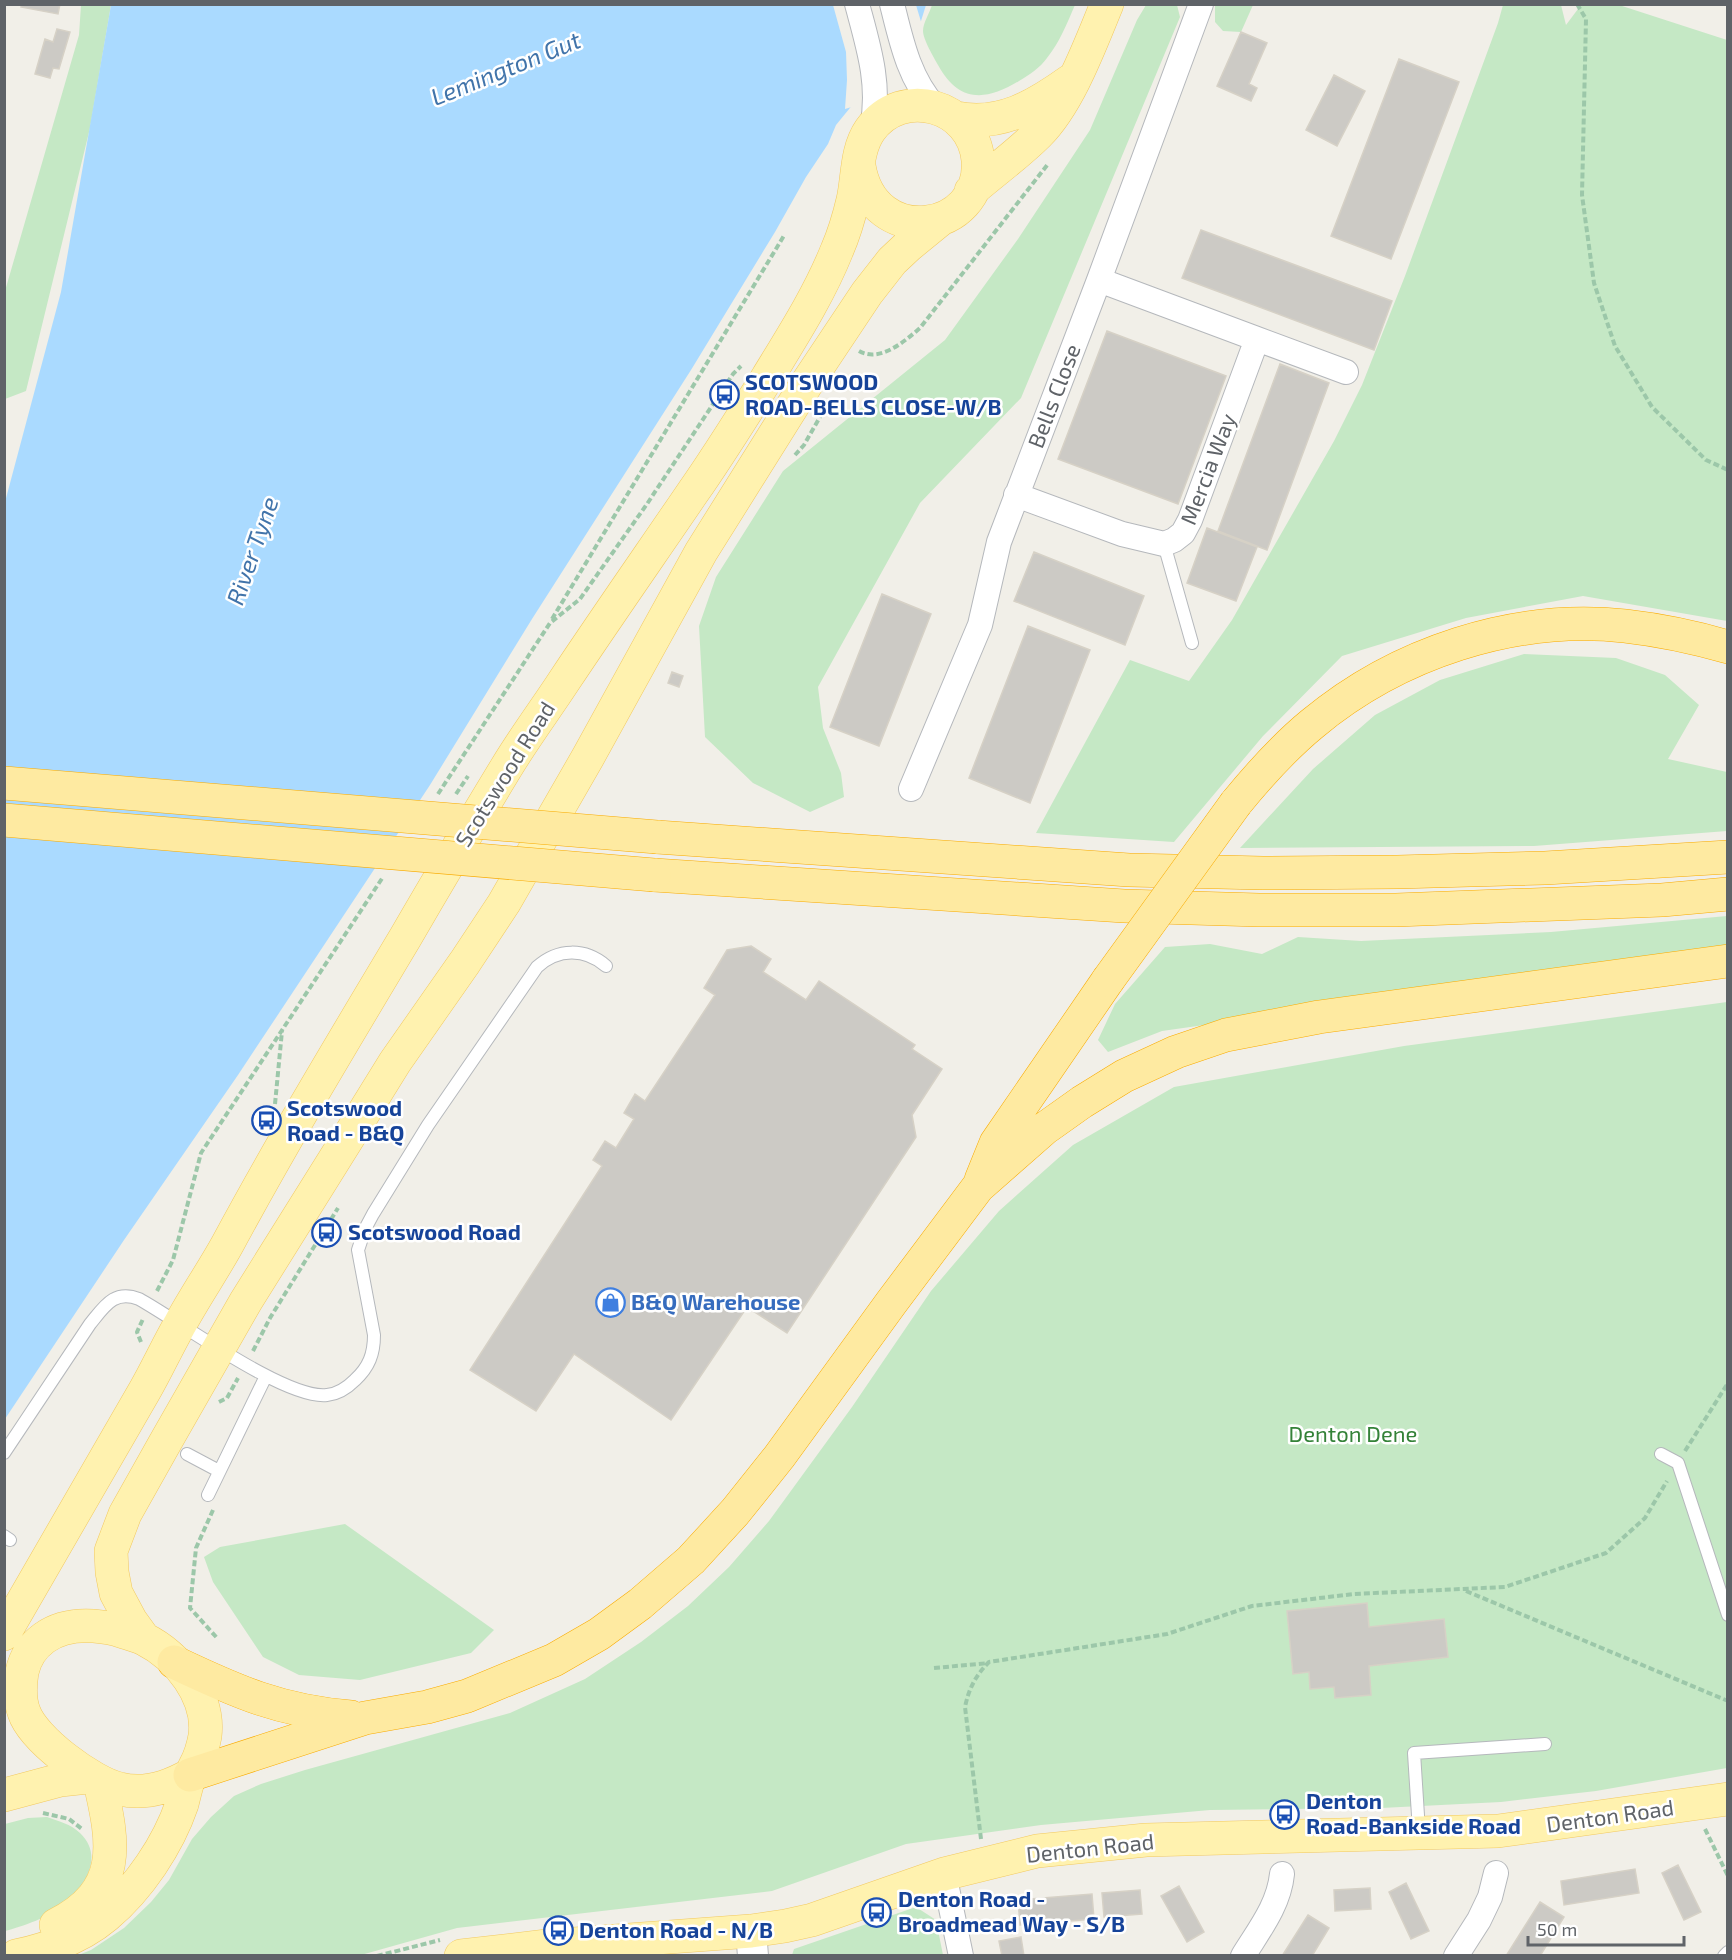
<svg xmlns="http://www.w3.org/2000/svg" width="1732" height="1960" font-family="'Exo 2',sans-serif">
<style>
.green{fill:#c5e8c5}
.water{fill:#aadaff}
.pier{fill:#f1efe8}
.building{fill:#cccac5;stroke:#d6d1c6;stroke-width:1.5}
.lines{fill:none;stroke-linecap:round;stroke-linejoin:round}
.service-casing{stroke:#b5b8bc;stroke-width:14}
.minor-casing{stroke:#b5b8bc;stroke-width:26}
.tertiary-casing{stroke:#b5b8bc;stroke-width:32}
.primary-casing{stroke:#f2c960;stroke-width:34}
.trunk-casing{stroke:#f9ab00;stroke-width:34}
.path{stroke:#9cc7a9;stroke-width:4;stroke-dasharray:6 3;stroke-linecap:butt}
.service{stroke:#fff;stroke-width:12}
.minor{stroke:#fff;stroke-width:24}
.tertiary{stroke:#fff;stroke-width:30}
.primary{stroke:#fff2af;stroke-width:33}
.trunk{stroke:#feeaa1;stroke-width:33}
.trunk-bridge-casing{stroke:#f9ab00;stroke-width:34;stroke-linecap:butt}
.trunk-bridge{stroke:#feeaa1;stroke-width:33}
.labels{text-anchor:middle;stroke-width:5;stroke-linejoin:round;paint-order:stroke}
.transit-label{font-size:22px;font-weight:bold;fill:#164399;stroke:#fff;text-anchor:start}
.street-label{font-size:22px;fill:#5f6368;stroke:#fff}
.shop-label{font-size:22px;font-weight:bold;fill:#366cbe;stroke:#fff;text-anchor:start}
.park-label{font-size:22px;fill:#348238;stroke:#fff}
.water-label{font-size:24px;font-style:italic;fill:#4174aa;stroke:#fff}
</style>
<rect width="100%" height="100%" fill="#f1efe8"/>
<path class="green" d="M81,5H111L90,128L26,391L5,399V291L79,35Z
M932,5V4L1075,5C1067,23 1060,42 1047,58C1040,68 1029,75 1019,81C985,102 958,102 938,65C934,58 923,39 923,31C923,23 930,12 932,5Z
M1146,5H1177L1180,17L1021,398L920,503L818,687L823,728L841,773L844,797L810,812L753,783L705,737L699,626L716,577L783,471L945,340L1018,239L1090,130L1137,20Z
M1215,5V4L1253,5L1241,32L1223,31L1215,22Z
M1503,5H1561L1566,25L1581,5H1619L1727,40V621L1583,596L1466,618L1342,656L1263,736L1174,842L1036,833L1130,660L1189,681L1232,620L1334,441L1362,385L1405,276L1498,23Z
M1524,654L1616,658L1665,675L1699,705L1668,759L1727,772V831L1534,846L1240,848L1313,769L1375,715L1440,680Z
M1727,916V951L1162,1031L1108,1052L1098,1040L1115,1004L1165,947L1210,944L1262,954L1298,937L1361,941L1551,932Z
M1727,1002V1768L1596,1791L1501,1802L1381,1808L1210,1810L1041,1825L906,1844L772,1891L457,1928L361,1955L76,1956L91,1950L124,1928L151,1902L169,1880L192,1839L211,1817L234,1796L261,1784L305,1770L510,1713L585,1679L641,1642L688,1606L729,1567L769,1521L852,1407L931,1291L999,1211L1073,1145L1174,1087L1404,1046Z
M345,1524L494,1630L471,1653L360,1680L299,1675L263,1657L213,1582L204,1557L220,1547Z
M47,1817C58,1821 71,1824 80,1833C105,1857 84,1887 64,1905C52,1916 21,1927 5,1931V1824L28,1818Z
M916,1907L936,1920L943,1955H792L794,1949Z"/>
<path class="water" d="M111,5H926L921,21L836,125L828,144L806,177L775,232L691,370L532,619L430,785L238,1075L124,1240L5,1419V502L61,292Z"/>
<path class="pier" d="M833,5H916L922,25L855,106L845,109L847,80L846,52Z"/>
<path class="building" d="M22,4H60L58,14L21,7Z
M57,29L70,32L59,69L53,68L50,78L35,74L45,39L53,42Z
M1241,32L1267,43L1249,84L1257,88L1251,101L1217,86Z
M1399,59L1459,82L1391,259L1331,236Z
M1334,75L1365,91L1337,146L1306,130Z
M1201,230L1392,301L1374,350L1182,278Z
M1107,331L1226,376L1178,504L1058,459Z
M1280,364L1329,383L1267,550L1218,531Z
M1207,528L1257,547L1236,601L1187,583Z
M1034,552L1144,596L1125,645L1014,601Z
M882,594L931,614L879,746L830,727Z
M1028,626L1090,650L1030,803L969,778Z
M672,672L683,676L679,687L668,683Z
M751,946L771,959L763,972L806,1000L819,981L915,1045L912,1049L942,1069L912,1115L916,1137L787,1333L747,1307L671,1420L574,1354L536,1411L470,1370L602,1166L593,1160L605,1141L616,1148L634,1119L624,1113L635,1094L645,1101L715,995L704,988L727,950Z
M1367,1603L1369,1627L1444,1619L1448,1657L1369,1666L1371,1695L1335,1698L1334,1687L1310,1689L1309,1672L1293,1674L1287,1611Z
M1678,1865L1701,1912L1684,1920L1662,1873Z
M1635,1869L1639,1893L1564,1905L1561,1881Z
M1406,1883L1429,1931L1411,1939L1389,1892Z
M1179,1886L1204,1932L1187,1942L1161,1896Z
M1370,1888L1371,1909L1335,1911L1334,1890Z
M1140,1890L1142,1914L1104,1917L1102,1893Z
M1092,1894L1094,1919L1020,1925L1018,1900Z
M1540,1902L1564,1917L1540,1956H1506Z
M1308,1915L1329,1928L1312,1956H1282Z
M1021,1937L1024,1956H1002L999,1941Z"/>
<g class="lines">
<defs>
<path id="service" d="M1164,544L1192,643
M4,1453L90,1324C104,1307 114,1289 139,1299C179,1321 286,1400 327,1395C338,1394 347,1388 355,1380C369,1367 374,1354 374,1335L358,1250L365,1229L373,1214L428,1125L537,967C558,948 585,948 606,966
M187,1454L219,1471
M1661,1454L1678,1463L1728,1615
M208,1495L266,1376
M4,1536L10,1540
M1419,1831L1414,1753L1545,1744
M1724,1956L1728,1952"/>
<path id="minor" d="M857,4C868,45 881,85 872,127
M892,4C901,40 909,79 935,107
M1257,339L1346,372
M1016,495L1122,534L1164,544L1174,540L1183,533L1190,520L1257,339L1099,280
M911,789L980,625L999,542L1099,280L1201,4
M944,1874L961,1956
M1243,1956C1259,1930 1279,1905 1282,1874
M1456,1956L1479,1920L1490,1897L1496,1873"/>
<path id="tertiary" d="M751,1931L753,1956"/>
<path id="primary" d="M956,118C1000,127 1035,106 1070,81
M971,191C993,172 1018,154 1038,134C1069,103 1090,45 1107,4
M4,1634C51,1553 98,1472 145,1390C157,1369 167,1347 179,1326C194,1298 212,1272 227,1245C283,1141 344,1040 405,938C438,881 472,824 506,768C524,738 545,710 564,681C606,618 650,555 693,492C719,455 743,416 767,378C792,337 819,295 837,250C844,234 849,217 853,200C858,178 856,150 870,130C902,85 973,105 978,160C984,233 873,251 859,166
M144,1639L131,1621L116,1593L112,1572L111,1551L125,1514L166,1441L246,1301L356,1125L395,1062L465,962L504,903L588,757L701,552L807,383L867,293L892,261L908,246L941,219
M4,1795L60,1780L88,1777
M56,1925C123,1891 114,1844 100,1783
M16,1956C49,1949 80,1938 106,1916C139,1888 168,1845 182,1804C184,1796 186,1787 189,1778C190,1774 193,1771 195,1766C200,1757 203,1747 205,1736C210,1696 178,1656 144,1639C136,1635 126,1633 118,1630C93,1624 65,1623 44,1638C33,1646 25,1658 22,1672C20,1685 19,1699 24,1712C33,1739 92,1783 120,1789C144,1795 169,1787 190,1775
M461,1956L547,1946L751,1931L785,1926L812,1920L944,1874L1037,1851L1146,1840L1498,1831L1728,1799"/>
<path id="trunk" d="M1236,803C1259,775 1284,747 1312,724C1397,653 1514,614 1625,626C1660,630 1694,637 1728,647
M657,837L1129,870L1263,873L1397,872L1545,868L1728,857
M654,875L1124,906L1259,910H1396L1662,900L1728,894
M981,1180L996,1143L1108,980
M174,1662C237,1692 280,1711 351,1717
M190,1775L365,1718L427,1707L467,1696L554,1660L599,1634L640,1604L691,1560L735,1512L779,1457L891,1303L978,1187L1044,1129L1082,1102L1124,1076L1176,1052L1226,1035L1319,1017L1728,961"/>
</defs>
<use href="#service" class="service-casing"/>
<use href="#minor" class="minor-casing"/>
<use href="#tertiary" class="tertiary-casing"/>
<use href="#primary" class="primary-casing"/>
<use href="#trunk" class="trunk-casing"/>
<path class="path" d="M1577,4L1586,19L1582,195L1594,283L1615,346L1652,407L1706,460L1728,470
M859,351C880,363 905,341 920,328L1048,164
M795,455L804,445L829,401
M552,619L785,234
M438,794L550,623L580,599L647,504L733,374L741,366
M456,794L468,776
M275,1104L282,1031
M157,1291L173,1260L201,1153L383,877
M141,1342L137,1332L143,1319
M253,1351L270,1318L338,1208
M219,1402L227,1398L238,1378
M1685,1451L1728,1383
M213,1510L196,1548L190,1608L218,1639
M1466,1591L1728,1701
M934,1668L989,1663
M4,1745V1747
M43,1813L69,1819L82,1829
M1705,1829L1728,1876
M981,1839L965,1707C969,1688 976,1675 989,1662L1167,1634L1252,1606L1354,1594L1505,1587L1606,1553L1645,1518L1667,1481
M377,1956L440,1940"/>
<use href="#service" class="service"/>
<use href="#minor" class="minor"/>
<use href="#tertiary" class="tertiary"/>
<use href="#primary" class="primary"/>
<use href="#trunk" class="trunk"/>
<defs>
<path id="trunk-bridge" d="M4,783L657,837
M4,820L654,875
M1108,980L1236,803"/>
</defs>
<use href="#trunk-bridge" class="trunk-bridge-casing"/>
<use href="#trunk-bridge" class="trunk-bridge"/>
</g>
<defs>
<symbol id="bus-ring" viewBox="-11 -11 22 22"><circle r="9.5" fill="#fff" stroke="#1a4fb4" stroke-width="1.5"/><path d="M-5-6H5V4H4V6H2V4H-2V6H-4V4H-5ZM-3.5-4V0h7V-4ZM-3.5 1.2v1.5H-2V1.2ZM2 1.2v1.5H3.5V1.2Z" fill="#1a4fb4"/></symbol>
<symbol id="shop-ring" viewBox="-11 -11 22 22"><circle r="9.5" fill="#fff" stroke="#3f7fe0" stroke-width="1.5"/><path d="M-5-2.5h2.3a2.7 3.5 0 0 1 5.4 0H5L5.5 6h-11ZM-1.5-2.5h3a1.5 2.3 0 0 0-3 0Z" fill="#3f7fe0"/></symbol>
</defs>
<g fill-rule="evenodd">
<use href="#bus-ring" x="708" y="378" width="33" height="33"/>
<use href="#bus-ring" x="250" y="1104" width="33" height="33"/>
<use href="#bus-ring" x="310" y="1216" width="33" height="33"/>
<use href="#shop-ring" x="594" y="1286" width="33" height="33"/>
<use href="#bus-ring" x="1268" y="1798" width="33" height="33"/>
<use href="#bus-ring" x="860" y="1896" width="33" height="33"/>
<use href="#bus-ring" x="542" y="1914" width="33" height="33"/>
</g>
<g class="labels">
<g class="transit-label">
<text x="745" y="390">SCOTSWOOD<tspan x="745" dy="25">ROAD-BELLS CLOSE-W/B</tspan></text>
<text x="287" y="1116">Scotswood<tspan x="287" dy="25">Road - B&amp;Q</tspan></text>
<text x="348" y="1240">Scotswood Road</text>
<text x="1306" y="1809">Denton<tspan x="1306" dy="25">Road-Bankside Road</tspan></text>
<text x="898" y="1907">Denton Road -<tspan x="898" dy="25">Broadmead Way - S/B</tspan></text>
<text x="579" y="1938">Denton Road - N/B</text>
</g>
<g class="street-label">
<text transform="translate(1054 396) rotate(-69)" y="8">Bells Close</text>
<text transform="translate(1208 469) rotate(-69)" y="8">Mercia Way</text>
<text transform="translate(505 774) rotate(-58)" y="8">Scotswood Road</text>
<text transform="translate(1610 1816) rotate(-8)" y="8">Denton Road</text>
<text transform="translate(1090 1848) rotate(-6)" y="8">Denton Road</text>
</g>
<g class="shop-label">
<text x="631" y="1310">B&amp;Q Warehouse</text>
</g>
<g class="park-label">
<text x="1353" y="1442">Denton Dene</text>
</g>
<g class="water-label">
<text transform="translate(506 69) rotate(-22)" y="8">Lemington Gut</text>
<text transform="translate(253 551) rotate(-71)" y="8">River Tyne</text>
</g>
</g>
<rect width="1732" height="1960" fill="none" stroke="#5f6368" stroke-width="12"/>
<path d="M1528 1936v9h156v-9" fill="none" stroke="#5f6368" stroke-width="3"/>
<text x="1537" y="1936" font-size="18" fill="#5f6368" stroke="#ffffff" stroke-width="4.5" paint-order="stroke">50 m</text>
</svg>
